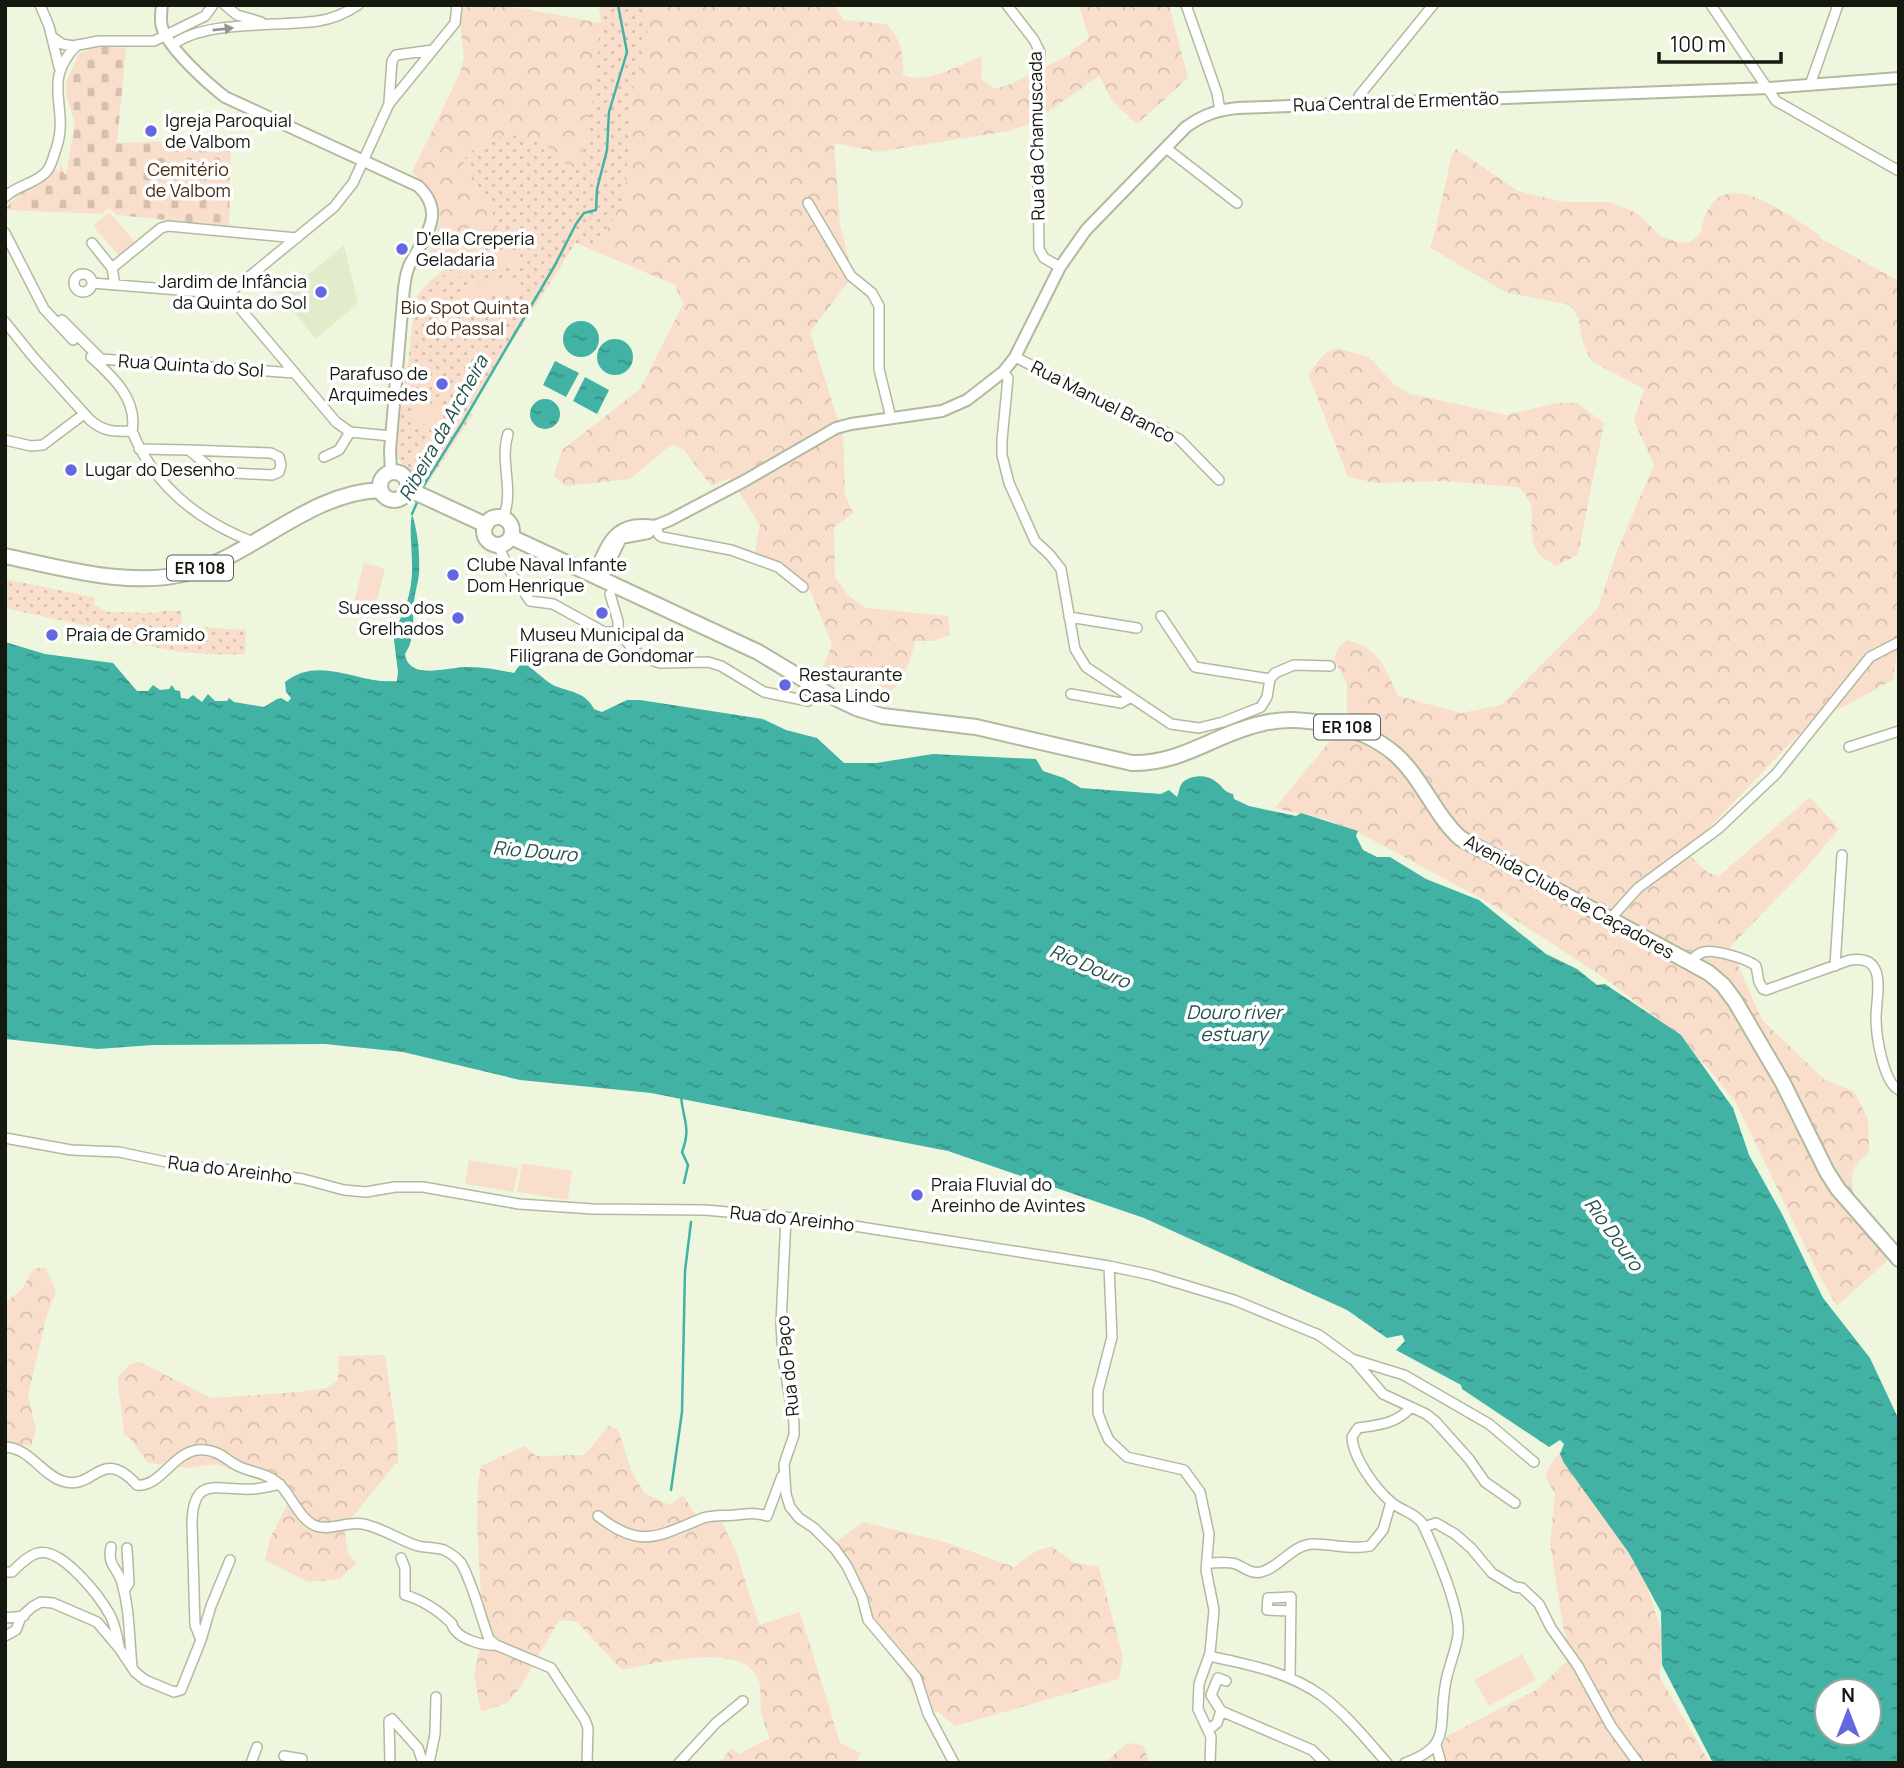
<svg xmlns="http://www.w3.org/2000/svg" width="1904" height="1768" font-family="Manrope,sans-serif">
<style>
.built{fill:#e1eccb}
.grass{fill:url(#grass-dots)}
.forest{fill:url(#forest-crowns)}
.cemetery{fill:url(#cemetery-stones)}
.garden{fill:#f9dfcb}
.water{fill:url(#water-ripples);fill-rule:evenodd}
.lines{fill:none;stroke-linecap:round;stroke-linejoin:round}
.stream{stroke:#42b2a5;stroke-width:2.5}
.minor-casing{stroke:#b1baa1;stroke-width:12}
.tertiary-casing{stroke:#b1baa1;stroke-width:14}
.primary-casing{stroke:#b1baa1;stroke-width:18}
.minor{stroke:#fff;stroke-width:9}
.tertiary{stroke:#fff;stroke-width:10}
.primary{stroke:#fff;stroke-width:14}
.oneway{fill:#969793}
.poi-dot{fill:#6367e0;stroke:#fff;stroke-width:2.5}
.labels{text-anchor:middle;stroke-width:7;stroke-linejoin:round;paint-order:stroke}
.shield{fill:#fff;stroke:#5b5d57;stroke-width:2}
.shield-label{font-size:16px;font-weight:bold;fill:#15180f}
.street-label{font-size:18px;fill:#15180f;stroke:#fff}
.poi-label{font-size:18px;fill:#15180f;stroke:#fff;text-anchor:start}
.park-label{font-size:18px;fill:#472c15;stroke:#fff}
.water-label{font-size:19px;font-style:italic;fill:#22524c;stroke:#fff}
</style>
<defs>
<pattern id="grass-dots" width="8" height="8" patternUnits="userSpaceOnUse" patternTransform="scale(1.75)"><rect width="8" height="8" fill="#f9dfcb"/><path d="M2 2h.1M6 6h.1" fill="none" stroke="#d5bfad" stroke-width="1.8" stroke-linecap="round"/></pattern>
<pattern id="forest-crowns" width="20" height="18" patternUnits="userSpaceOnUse" patternTransform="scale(1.75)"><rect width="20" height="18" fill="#f9dfcb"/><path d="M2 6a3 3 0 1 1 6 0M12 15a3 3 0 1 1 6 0" fill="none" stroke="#d5bfad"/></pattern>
<pattern id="cemetery-stones" width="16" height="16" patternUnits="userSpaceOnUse" patternTransform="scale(1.75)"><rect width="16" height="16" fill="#f9dfcb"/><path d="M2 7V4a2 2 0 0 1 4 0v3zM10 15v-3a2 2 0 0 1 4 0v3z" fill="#d5bfad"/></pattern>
<pattern id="water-ripples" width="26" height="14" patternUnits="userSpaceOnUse" patternTransform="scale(1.75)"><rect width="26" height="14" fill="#42b2a5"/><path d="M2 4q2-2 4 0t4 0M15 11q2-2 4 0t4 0" fill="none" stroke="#369085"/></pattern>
</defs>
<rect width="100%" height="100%" fill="#eef7dd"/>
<path class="built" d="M344,245L358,303L316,339L266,278L272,273L288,292Z"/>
<path class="grass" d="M599,5H645L648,36L633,90L625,197L595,251L575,243C541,300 502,354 467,411L473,414L425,488C415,484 399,462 396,452L403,371L408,365L415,298L429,282L453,262L501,241C499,212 473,188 463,161L472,150L507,134L539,139L573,170L585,141L601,23Z
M5,579L93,597L95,605L107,612L156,613L161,611H182L181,626L246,630L245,654C224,655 204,654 183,652C157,649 133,640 106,642L91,627L5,608Z"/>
<path class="forest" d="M503,5L601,23C597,58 592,146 572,170L539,139L507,134L472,150L463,161C473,188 499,212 501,242C476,253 455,257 428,254L440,220L434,197L412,172L460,73L464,57L458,8Z
M645,5H837V10L844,20L887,24C901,40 904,54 903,75C926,85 960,65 982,56L981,79L996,89L1013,83L1071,54V51L1089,38L1079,5H1169L1188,78L1137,124L1113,102L1099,76L1032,123L1009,131L878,152L834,143L840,224L853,276L810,332L843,436L845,495L853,513L834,527L835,577L848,595L866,608L948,616L950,635L933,641H915C911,662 904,676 891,692L854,672L823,667L832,645L811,592L783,565L754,555L760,525L730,478L711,486L684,450L672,444L630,479L566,486L554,476L562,450L640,389L683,304L675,285L595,251L625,197L633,90L648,36Z
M1456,149L1518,191L1563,202H1609L1637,213L1661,236L1678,242L1689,243L1701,232C1714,155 1784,213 1820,235V238L1899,281V657L1896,658L1893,680L1806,727L1686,852L1708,873L1719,876L1810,797L1839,829L1807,867L1730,947L1762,1020L1825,1080L1854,1091L1868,1119L1869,1152C1864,1157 1856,1163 1854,1169C1844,1197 1873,1224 1892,1239L1885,1263L1837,1306L1820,1277L1736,1103L1709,1069L1667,1026L1603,977L1491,904L1356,831L1325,819L1275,808L1329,742L1347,732V684L1336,663H1333L1339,646L1347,640C1379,648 1386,669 1398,696L1461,713L1501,705L1598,608L1616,553L1654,465L1634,421L1644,389L1591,361L1582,340L1579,319L1570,305L1505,292L1431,248L1452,154Z
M1337,348L1369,357L1394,384L1407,393L1506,415L1556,403H1577L1604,423L1578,555L1556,566C1552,563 1546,560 1542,557C1519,534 1546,506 1517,487L1443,481L1376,483L1348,477L1308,374L1325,353Z
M34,1268H46L56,1291L47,1315L28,1395L36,1430L31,1446L5,1443V1303L22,1289Z
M385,1355L397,1437L398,1464H395L344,1528L348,1554L357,1563L340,1579L308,1582L265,1560L270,1538L292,1496L278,1476L245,1475L217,1464L189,1468L148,1463L129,1437L124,1436C124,1416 118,1397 118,1377L130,1364L140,1362L211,1398L299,1392L328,1388L338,1380L339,1356Z
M609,1426L618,1429L631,1470L644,1493L670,1505L683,1495L695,1514L720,1517L737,1554L759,1625L800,1612L840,1743L861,1753L856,1763H720L731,1748L739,1754L770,1738C767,1730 763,1721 761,1712C759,1700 763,1687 756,1675C738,1642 651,1664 622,1670L577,1622L559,1620L520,1688L507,1703L481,1712L474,1674L483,1636L477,1523L478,1482L481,1466L524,1446L536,1456L584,1455Z
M1559,1452L1646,1572L1645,1580L1663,1636L1660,1678L1710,1763H1433L1447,1736L1538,1689L1571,1657L1563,1626L1550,1544L1555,1494L1545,1475Z
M863,1522L945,1542L1014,1567L1036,1551L1052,1546L1072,1562L1099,1567L1123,1658L1119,1679L955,1726L938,1712L926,1713L833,1544Z
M1127,1743L1143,1745L1150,1763H1104Z"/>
<path class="cemetery" d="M96,46L126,48L117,143L174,141L175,119H179V137L231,135L229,226L116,215L109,208L102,214L6,210C16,189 41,187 54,169L59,171L61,162L64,174H66L75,123L67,98L66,82L79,54Z"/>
<path class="garden" d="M109,212L137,244L121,258L93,226Z
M509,250L511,258L519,259L520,268C491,269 446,268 437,303H431C433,268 482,256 509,250Z
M520,278L522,294L473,297L466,304L455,296L469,284Z
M426,400L431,402V407L444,409L436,428L427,424L410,426L413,415Z
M364,563L385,569L374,612L353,606Z
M469,1160L518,1168L514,1192L465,1184Z
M522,1163L572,1171L568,1200L517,1192Z
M1522,1654L1536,1680L1489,1706L1474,1680Z"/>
<path class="water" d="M563 339a18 18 0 1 1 36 0a18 18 0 1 1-36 0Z
M597 357a18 18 0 1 1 36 0a18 18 0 1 1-36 0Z
M555,361L579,373L566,397L543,385Z
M585,377L609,390L597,414L573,401Z
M530 414a15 15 0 1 1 30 0a15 15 0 1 1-30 0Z
M412,514C418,532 420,555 419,574C418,583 415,592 414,601C412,619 416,638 405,654C409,682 450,666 469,667C484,667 499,670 514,673L522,662C533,668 544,680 553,685C568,692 585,691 594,709L602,712L627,700H640L763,719L786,730L817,738L844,763H876L933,754L1036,759L1043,771L1064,778L1081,788L1161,794L1169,790L1177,797C1179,793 1179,786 1183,782C1191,775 1207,774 1215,781C1223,786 1223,792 1233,794L1234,799L1249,806L1296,816L1301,813L1358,831L1356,836L1363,850L1377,857H1390L1426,879L1479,900L1546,954L1577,969L1597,985L1605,984L1681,1035L1733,1108L1749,1155L1782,1214L1823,1298L1870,1358L1899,1420V1763H1713L1662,1665L1661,1612L1629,1553L1564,1463L1560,1454L1564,1444L1560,1440L1549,1447L1462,1389L1461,1385L1396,1350L1405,1341L1402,1335L1387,1338L1347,1310L1144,1218L948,1151L651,1093L520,1080L403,1052L325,1044L153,1045L98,1049L5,1039V642L45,654L113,663L137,691H148L153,685L160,690L169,689L172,685L175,690L180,691L181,698L188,699L193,695L202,702L208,694L215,701H227L229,698L234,702L264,707L277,699L281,698L288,702L291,698L286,692L285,682C320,654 359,685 397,681L398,672L393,632C406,612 413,588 412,564C412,547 409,531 412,514ZM1827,1691H1869V1733H1827Z"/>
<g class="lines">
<path class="stream" d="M422,488L463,422L555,265L576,224L584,213L596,210L597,189L607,150L609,112L627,52L618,5
M412,514L419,498
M681,1094C682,1119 692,1126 682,1152L688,1165L684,1183
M671,1490L682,1412L685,1271L691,1222"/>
<defs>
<path id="minor" d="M40,5L49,26L59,67
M225,5L237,15L261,22
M1007,5L1034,40L1040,52L1037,84L1039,249L1044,258L1060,267
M1186,5L1217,93L1220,110
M1711,5L1776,101L1899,171
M52,37L62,44L73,46L99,41H154L205,16L213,5
M173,45C203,20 278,27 318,21C332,19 346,13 358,5
M1810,85L1838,5
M389,102L392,61L396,55L433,50
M1357,104L1359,96L1433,5
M1166,148L1237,203
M5,197C17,185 35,184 46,172C51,167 53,158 55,152C72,108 39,83 77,45
M808,203L851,276L872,293L879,306V369L891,418
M5,233L44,309L73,340
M92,243L112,268L115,285
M112,268L161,228L168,226L297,238
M74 283a9 9 0 1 1 18 0a9 9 0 1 1-18 0Z
M92,283L228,294L334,207L353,183L389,104L455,23L457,5
M228,294L336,422L350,432L391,436
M62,320L101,359L294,373
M5,322L34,358L90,420C104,432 115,432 132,431C154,486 199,521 253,542
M91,357C112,376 138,399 132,431
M1015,357L1179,439L1219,480
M1003,372L1008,378L1002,440V455L1009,483L1035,541L1050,555L1061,569L1075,649L1086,667L1171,724L1199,728L1223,722L1261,707L1267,697L1270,679L1275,673L1294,665L1330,666
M5,440L31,446L43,445L84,414
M139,449L189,450L215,472L272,475L279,472L281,465L279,457L271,453L189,450
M324,457L339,450L350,432
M503,518C515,490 499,462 508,434
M655,526L659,535L662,537L731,550L778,567L803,587
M498,545L509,570L530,601L553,604L604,632H618
M610,594L618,621V632L635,651L646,658L660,663L708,662L721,666L764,692L808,701
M1161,616L1195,667L1270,679
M1069,617L1137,628
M1071,694L1121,703L1131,697
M1849,747L1899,731
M1610,919L1638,888L1718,829L1776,774L1870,657L1899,642
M1689,962C1694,958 1698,953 1704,952C1714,949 1748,959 1756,966L1759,982L1763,989L1766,990L1850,960C1889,954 1876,996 1876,1018C1876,1035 1883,1082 1899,1090
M1835,966L1842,855
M5,1138L71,1150L119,1152L185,1166L256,1172L303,1179L344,1190L366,1192L395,1187H423L519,1204L593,1209L705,1210L816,1220L1109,1266L1151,1275L1234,1300L1319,1335L1352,1359L1404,1375L1489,1424L1534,1462
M786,1217L781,1324L783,1357L794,1423V1435L784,1464L786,1494L790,1507L799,1518L814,1528L835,1549L847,1566L862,1597L868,1620L916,1677L928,1714L954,1763
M1109,1266L1112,1337L1098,1391V1413L1104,1429L1109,1440L1127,1457L1184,1470L1200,1492L1209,1534L1206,1570L1214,1610L1210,1653L1199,1684L1198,1709L1211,1737L1210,1763
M1354,1360L1383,1394L1426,1414L1435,1421L1469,1459L1485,1482L1515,1503
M5,1447C30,1448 41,1474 62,1481C95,1492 100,1445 137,1485C162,1488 175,1446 205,1450C220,1451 226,1460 238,1466C253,1473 269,1473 281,1486C292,1497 300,1520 316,1526C331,1531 348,1521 363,1524C383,1528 399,1540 418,1546C426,1548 436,1547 444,1550C450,1553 457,1558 461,1563C473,1584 480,1615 489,1639L496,1645L551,1668L585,1720L588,1728L587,1763
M598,1516C641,1550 658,1536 703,1518C712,1515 725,1516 735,1515C748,1514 755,1512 767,1516L782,1476
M1424,1527L1436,1523L1455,1534L1471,1548L1492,1573L1515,1587L1522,1588L1539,1604L1551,1628L1578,1666L1611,1726L1638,1763
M111,1547C107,1566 118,1568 122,1583C130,1611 129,1638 132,1666
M401,1558L405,1568V1595C420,1599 438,1610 449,1621C456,1627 449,1623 455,1630C462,1640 485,1646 496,1645
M1208,1563C1216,1563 1228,1561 1236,1564C1245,1568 1251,1574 1261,1572C1281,1567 1292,1544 1314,1544C1333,1544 1351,1550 1370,1546L1383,1530L1391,1502
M5,1572H12C19,1565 29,1555 38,1553C62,1547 100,1597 110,1615C115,1624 117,1635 119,1646
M124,1591L129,1583L127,1548
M5,1618L24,1616
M5,1636L16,1630L21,1617L32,1607L41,1602L53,1603L97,1622L119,1648L135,1672L145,1680L174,1692L181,1690L201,1640L211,1606L230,1560
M201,1640L195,1625L192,1523C193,1474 218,1491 252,1489C261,1489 271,1486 280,1484
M1209,1656C1247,1664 1289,1672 1322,1696C1346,1714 1367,1740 1387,1763
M1290,1678L1291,1597L1268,1598L1267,1610L1290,1611
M1226,1681L1218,1678L1211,1695L1221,1711L1312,1750L1325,1763
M1208,1730L1217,1723L1221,1711
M1436,1745L1441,1763
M284,1756L302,1759V1763
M251,1763L257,1747
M390,1763L389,1721L392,1719L418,1748L423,1763
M429,1763L435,1734L436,1697
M679,1763L716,1723L743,1701
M1405,1763C1452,1746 1438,1728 1445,1687C1447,1669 1456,1652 1458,1635C1461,1609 1434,1548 1422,1523C1414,1512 1401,1511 1391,1502C1375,1488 1353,1458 1352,1437L1358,1428C1378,1425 1397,1424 1411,1407"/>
<path id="tertiary" d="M162,5C161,12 160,20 162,27C168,48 207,83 225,97L418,186C448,214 423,238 409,266C406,273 405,281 404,288L390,450L391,473
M593,575C608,544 613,519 655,526
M601,579L621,538L648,533L655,526L670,520L746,480L836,428L851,424L942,411L967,400L1003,372L1015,357L1060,267L1086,230L1186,127C1203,115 1217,110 1238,108L1769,88L1899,78"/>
<path id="primary" d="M380 486a14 14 0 1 1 28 0a14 14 0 1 1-28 0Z
M408,489L486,525
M484 531a14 14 0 1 1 28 0a14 14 0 1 1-28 0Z
M511,537L758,652L831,696L856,708L882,716L976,727L1132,763C1183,764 1216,733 1264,723C1286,718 1306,720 1328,724C1352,728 1376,738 1395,754C1422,778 1434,814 1460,838L1689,962L1709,973L1723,985L1735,1001L1783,1083L1827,1172L1838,1189L1899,1259
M5,556C61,568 134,589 191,572C255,553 311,492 381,490"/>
</defs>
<use href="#minor" class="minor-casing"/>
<use href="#tertiary" class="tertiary-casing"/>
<use href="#primary" class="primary-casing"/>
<use href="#minor" class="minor"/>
<use href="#tertiary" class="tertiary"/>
<use href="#primary" class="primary"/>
</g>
<defs><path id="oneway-solid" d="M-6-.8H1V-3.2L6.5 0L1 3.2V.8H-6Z" transform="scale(1.75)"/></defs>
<use class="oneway" href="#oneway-solid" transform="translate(223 29) rotate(-6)"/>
<g class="poi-dot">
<circle cx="151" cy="131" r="7"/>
<circle cx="402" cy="249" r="7"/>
<circle cx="321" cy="292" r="7"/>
<circle cx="442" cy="384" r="7"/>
<circle cx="71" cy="470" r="7"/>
<circle cx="453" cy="575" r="7"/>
<circle cx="602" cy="613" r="7"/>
<circle cx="458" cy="618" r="7"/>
<circle cx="52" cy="635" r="7"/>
<circle cx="785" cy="685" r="7"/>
<circle cx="917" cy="1195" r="7"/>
</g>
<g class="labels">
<g class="shield">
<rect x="167" y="555.5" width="66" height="25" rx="5"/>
<rect x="1314" y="714.5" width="66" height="25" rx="5"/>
</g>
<g class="shield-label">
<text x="200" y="574">ER 108</text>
<text x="1347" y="733">ER 108</text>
</g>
<g class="street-label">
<text transform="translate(1396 102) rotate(-2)" y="6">Rua Central de Ermentão</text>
<text transform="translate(1037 136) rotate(-91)" y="6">Rua da Chamuscada</text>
<text transform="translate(191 366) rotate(4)" y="6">Rua Quinta do Sol</text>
<text transform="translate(1103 402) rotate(27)" y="6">Rua Manuel Branco</text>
<text transform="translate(1569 897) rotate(29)" y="6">Avenida Clube de Caçadores</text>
<text transform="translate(230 1170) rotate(7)" y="6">Rua do Areinho</text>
<text transform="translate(792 1219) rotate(6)" y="6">Rua do Areinho</text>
<text transform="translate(788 1366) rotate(-96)" y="6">Rua do Paço</text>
</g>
<g class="poi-label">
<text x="165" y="127">Igreja Paroquial<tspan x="165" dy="21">de Valbom</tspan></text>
<text x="416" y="245">D'ella Creperia<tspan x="416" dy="21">Geladaria</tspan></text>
<text x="307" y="288" text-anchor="end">Jardim de Infância<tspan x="307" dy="21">da Quinta do Sol</tspan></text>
<text x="428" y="380" text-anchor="end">Parafuso de<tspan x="428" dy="21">Arquimedes</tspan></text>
<text x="85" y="476">Lugar do Desenho</text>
<text x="467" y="571">Clube Naval Infante<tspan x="467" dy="21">Dom Henrique</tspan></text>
<text x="444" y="614" text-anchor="end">Sucesso dos<tspan x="444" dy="21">Grelhados</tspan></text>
<text x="66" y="641">Praia de Gramido</text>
<text x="602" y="641" text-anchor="middle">Museu Municipal da<tspan x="602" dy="21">Filigrana de Gondomar</tspan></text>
<text x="799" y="681">Restaurante<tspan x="799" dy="21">Casa Lindo</tspan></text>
<text x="931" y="1191">Praia Fluvial do<tspan x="931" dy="21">Areinho de Avintes</tspan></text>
</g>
<g class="park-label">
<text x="188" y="176">Cemitério<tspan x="188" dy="21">de Valbom</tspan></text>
<text x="465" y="314">Bio Spot Quinta<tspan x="465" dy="21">do Passal</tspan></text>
</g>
<g class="water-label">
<text transform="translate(443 428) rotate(-61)" y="7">Ribeira da Archeira</text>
<text transform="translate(535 851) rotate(5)" y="7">Rio Douro</text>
<text transform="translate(1090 966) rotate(23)" y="7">Rio Douro</text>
<text x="1234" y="1019">Douro river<tspan x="1234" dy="22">estuary</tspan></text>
<text transform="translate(1614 1234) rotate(54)" y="7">Rio Douro</text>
</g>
</g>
<rect width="1904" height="1768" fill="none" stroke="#15180f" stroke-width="14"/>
<g transform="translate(1848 1712)"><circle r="33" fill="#ffffff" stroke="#a1a39f" stroke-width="2"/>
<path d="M0-5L12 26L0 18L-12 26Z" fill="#6367e0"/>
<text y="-10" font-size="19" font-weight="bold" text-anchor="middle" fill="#15180f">N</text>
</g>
<path d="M1659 52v10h122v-10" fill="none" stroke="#15180f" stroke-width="3.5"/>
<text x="1670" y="52" font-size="21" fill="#15180f" stroke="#ffffff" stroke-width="5" paint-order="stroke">100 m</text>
</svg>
